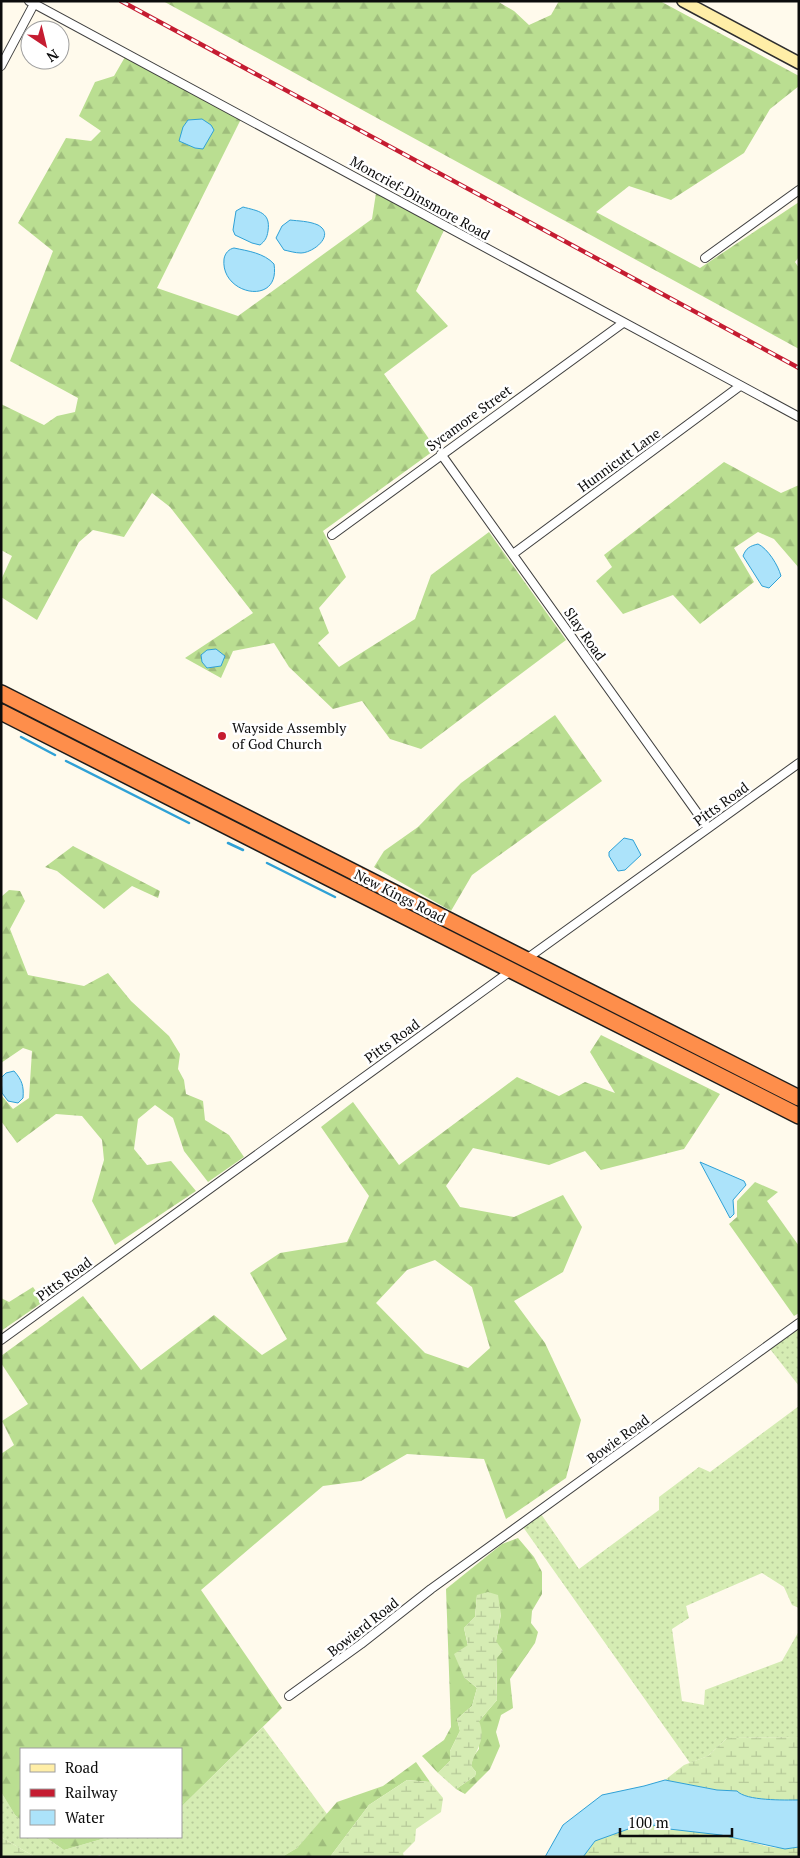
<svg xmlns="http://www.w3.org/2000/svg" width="800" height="1858" font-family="'PT Serif',serif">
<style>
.grass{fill:url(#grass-dots)}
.forest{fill:url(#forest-firs);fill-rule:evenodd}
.wetland{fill:url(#wetland-marsh)}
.water{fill:#ace3fa;stroke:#2fa1d6}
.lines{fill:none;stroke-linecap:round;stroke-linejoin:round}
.stream{stroke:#2fa1d6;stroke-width:2.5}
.street-casing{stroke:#3f3f3f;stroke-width:10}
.secondary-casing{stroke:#2e2e2e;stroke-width:14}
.highway-casing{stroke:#1d1d1d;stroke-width:18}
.street{stroke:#fff;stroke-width:8}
.secondary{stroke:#ffeea7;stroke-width:11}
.highway{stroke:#fe8e4b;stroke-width:15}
.rail-casing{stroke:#c51c31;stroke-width:4.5}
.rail{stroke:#fff;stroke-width:2.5;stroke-dasharray:8;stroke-linecap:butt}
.poi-dot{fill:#c51c31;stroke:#fff;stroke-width:2}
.labels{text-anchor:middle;stroke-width:5;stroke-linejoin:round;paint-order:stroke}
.street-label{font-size:14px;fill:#0c0c0c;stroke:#fff}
.poi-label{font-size:14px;fill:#0c0c0c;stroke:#fff;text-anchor:start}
</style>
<defs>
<pattern id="grass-dots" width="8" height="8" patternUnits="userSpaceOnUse" patternTransform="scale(1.25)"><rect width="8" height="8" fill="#d5ecb3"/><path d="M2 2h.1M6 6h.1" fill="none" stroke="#b6c999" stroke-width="1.8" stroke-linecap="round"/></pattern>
<pattern id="forest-firs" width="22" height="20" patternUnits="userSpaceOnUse" patternTransform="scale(1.25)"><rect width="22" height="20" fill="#bade91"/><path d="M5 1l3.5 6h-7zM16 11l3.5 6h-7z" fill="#9fbd7c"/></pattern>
<pattern id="wetland-marsh" width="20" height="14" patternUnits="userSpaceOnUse" patternTransform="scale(1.25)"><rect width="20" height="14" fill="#d5ecb3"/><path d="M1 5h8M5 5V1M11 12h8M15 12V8" fill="none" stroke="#b6c999"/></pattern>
</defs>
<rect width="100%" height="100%" fill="#fffaec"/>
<path class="grass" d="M799,1327V1386L770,1349Z
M799,1406V1608L792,1605L784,1587L762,1573L686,1606L689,1618L672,1629L682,1701L704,1705L705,1690L782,1661L799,1631V1737L727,1738L708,1756L690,1763L523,1527L541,1514L579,1569L659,1510V1497L699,1467L710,1472Z
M263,1727L327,1814L297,1848L282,1857H103L100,1855L94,1857H35L1,1837V1792L15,1815L21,1820V1837H45L64,1850L109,1837H181V1807Z"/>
<path class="forest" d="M163,1H497L514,11L529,25L551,15L559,1H660L799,76V86L770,109L744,153L671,200L629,186L596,212L700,268L799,202V257L795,262L799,268V349Z
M125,57L241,119L157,288L238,316L372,219L376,193L444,230L416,291L448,326L384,374L436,449L323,531L346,577L319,608L329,633L318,643L339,667L415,619L431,575L489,532L566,640L421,749L390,739L362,701L333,709L289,667L274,643L233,651L221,678L185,658L253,613L170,507L152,493L124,537L93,530L79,542L37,620L1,597V580L12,556L1,550V404L44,425L57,416L75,412L78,398L10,361L53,251L18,223L66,138L91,141L101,131L79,116L95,82L114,76Z
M724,462L781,493L799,485V568L774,539L758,532L734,548L754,582L700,624L673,595L623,614L596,581L612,567L604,555Z
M555,715L602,781L472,875L451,911L374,867L384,851L418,827L461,783Z
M73,846L160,891L158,898L132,886L104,909L57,871L45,867Z
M9,890L20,891L25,901L10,929L28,975L84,986L108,973L131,1001L169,1036L180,1054L178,1069L184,1080L186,1094L203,1101L205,1120L229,1135L244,1157L208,1182L184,1151L173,1118L155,1105L138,1119L134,1149L147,1165L171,1161L196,1191L115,1245L92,1201L104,1160L102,1140L82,1116L56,1114L17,1143L1,1121V1095L13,1109L29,1098L32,1051L23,1048L1,1063V897Z
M601,1035L720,1094L684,1149L601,1170L585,1151L549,1165L473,1148L446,1186L460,1207L514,1217L563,1195L582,1227L563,1272L514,1301L545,1343L581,1420L566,1478L506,1519L484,1459L407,1454L361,1481L323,1486L201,1590L282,1708L181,1807V1749H21V1820L15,1815L1,1792V1454L14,1445L2,1421L28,1404L1,1363V1356L83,1296L141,1370L214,1315L262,1355L287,1339L250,1273L280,1253L347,1242L369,1196L321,1127L353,1102L399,1165L517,1077L559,1096L585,1082L615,1093L590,1052ZM435,1260L472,1287L490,1348L468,1368L425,1353L376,1303L407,1270Z
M755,1182L778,1192L767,1201L799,1246V1313L794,1316L729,1224L737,1217V1201Z
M33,1287L43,1302L1,1331V1298L9,1302Z
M518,1538L534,1557L542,1572V1594L532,1611L531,1623L538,1632L535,1643L510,1679L513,1708L501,1715L496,1732L500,1746L490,1769L465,1794L456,1789L475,1776L476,1772L471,1766L473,1757L479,1749V1721L497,1700L496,1641L501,1614L477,1595L475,1617L464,1628L468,1646L464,1677L477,1688L472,1706L457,1719L460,1731L450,1751V1761L438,1773L422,1756L444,1740L451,1727L446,1589L502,1544Z
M416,1762L430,1782L407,1780L369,1805L330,1857H282L297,1848L337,1802L383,1786Z
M45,1837H109L64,1850Z"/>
<path class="wetland" d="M488,1592L498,1595L501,1614L496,1641L503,1651L496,1659L497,1700L479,1721C487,1741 475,1749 471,1766L476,1772L475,1776L456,1789L438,1773L450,1761V1751L460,1731L457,1719L472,1706L477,1688L464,1677L454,1654L468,1645L464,1628L475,1617L477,1595Z
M799,1737V1800C784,1800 746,1801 737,1791L717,1790L665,1780L684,1765L708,1756L727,1738Z
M407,1780L430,1782L443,1798L441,1812L416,1829L415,1841L403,1853L404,1857H330L369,1805Z
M645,1823C670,1829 696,1830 722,1835C747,1840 773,1852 799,1847V1857H583L595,1841Z
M1,1837L35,1857H1Z"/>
<path class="water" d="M202,119L211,125L214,130L203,149L195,148L179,141L183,127L188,120Z
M243,207C258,211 271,212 268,231C267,238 265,241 260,245L252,243L235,235L233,230L236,211Z
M290,220C298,221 309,221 318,225C336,235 313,253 301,253C295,253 289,251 284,250L276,238L282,226Z
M234,248C248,251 264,253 274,264C281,307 220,295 224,259C225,253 229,249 234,248Z
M758,544C768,549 778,565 781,576L769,588L762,586L743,556C746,548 750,546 758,544Z
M216,649L225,656L221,666L207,668L202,662L201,655L207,650Z
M624,838L633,840L641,855L625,870L618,871L609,856V852Z
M14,1071C22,1080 24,1086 23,1098L18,1103L8,1101L2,1093L1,1078L6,1073Z
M700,1162L744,1181L746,1185L733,1200L734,1214L730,1218Z
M665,1780L717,1790L737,1791C746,1801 784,1800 799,1800V1847L785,1849L721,1835L669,1829L645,1823L595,1841L583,1857H545L563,1825L602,1795L644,1786Z"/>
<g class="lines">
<path class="stream" d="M21,737L55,755
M66,761L189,823
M228,843L243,850
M267,863L335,897"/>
<defs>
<path id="street" d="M29,1L799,417
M1,66L34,4
M705,258L799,190
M441,454L708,828
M332,535L623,323
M513,554L740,386
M525,960L799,763
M1,1340L512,970
M289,1696L361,1644L431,1589L799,1323"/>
<path id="secondary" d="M683,1L799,63"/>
<path id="highway" d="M1,693L799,1098
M1,712L799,1116"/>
</defs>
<use href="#street" class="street-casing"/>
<use href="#secondary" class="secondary-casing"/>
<use href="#highway" class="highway-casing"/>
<use href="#street" class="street"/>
<use href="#secondary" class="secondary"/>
<use href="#highway" class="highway"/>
<defs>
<path id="rail" d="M121,1L799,368"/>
</defs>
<use href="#rail" class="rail-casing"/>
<use href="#rail" class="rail"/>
</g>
<circle class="poi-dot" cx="222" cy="736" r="5"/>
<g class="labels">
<g class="street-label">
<text transform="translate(420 198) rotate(29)" y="5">Moncrief-Dinsmore Road</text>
<text transform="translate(469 418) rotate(-36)" y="5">Sycamore Street</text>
<text transform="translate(619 460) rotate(-36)" y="5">Hunnicutt Lane</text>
<text transform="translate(585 634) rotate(55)" y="5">Slay Road</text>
<text transform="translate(721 804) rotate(-36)" y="5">Pitts Road</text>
<text transform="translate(400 896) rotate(27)" y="5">New Kings Road</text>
<text transform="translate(392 1041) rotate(-36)" y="5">Pitts Road</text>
<text transform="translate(64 1279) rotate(-36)" y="5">Pitts Road</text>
<text transform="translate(618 1439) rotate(-36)" y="5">Bowie Road</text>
<text transform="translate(363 1627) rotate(-38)" y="5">Bowierd Road</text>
</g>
<g class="poi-label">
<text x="232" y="733">Wayside Assembly<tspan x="232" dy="16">of God Church</tspan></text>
</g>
</g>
<rect width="800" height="1858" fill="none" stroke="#0c0c0c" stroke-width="5"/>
<rect x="20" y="1748" width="162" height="90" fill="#ffffff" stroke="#9e9e9e"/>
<rect x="30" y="1764" width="25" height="8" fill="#ffeea7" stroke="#9e9e9e"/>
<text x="65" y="1773" font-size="15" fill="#0c0c0c">Road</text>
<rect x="30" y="1789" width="25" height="8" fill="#c51c31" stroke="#9e9e9e"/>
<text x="65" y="1798" font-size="15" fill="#0c0c0c">Railway</text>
<rect x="30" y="1810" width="25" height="15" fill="#ace3fa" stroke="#9e9e9e"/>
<text x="65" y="1823" font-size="15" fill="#0c0c0c">Water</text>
<g transform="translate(45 45) rotate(145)"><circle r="24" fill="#ffffff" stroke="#9e9e9e"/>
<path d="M0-4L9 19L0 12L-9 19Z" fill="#c51c31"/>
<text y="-8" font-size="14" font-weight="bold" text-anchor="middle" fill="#0c0c0c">N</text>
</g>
<path d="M620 1828v8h112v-8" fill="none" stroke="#0c0c0c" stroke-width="2.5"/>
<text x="628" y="1828" font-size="15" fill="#0c0c0c" stroke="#ffffff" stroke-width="4" paint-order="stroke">100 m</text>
</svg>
